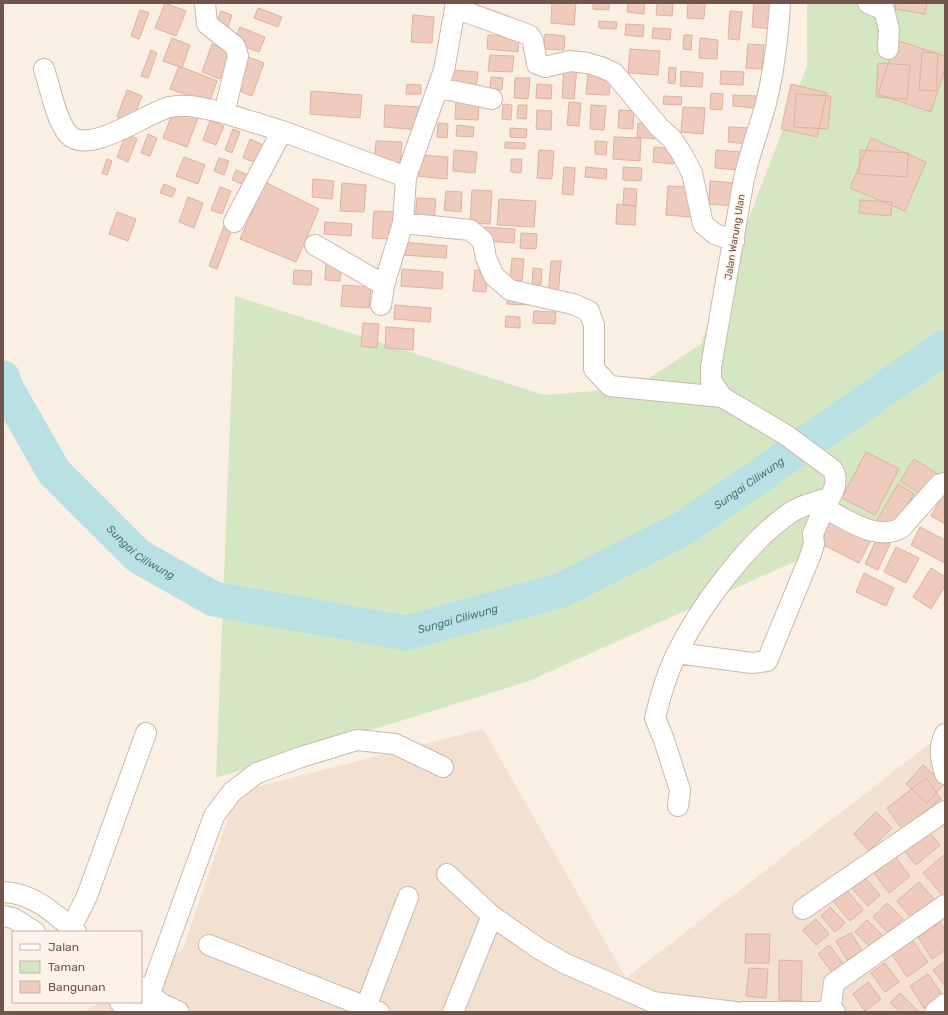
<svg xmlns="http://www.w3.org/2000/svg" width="948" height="1015" font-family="Rubik,sans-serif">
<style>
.residential{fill:#f2e0d1}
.green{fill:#d5e7c2}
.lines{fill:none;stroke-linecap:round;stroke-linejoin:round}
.river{stroke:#b9e0e2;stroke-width:35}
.building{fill:#eecbbc;stroke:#e0b09d}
.minor-casing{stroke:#cdb8ad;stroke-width:22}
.minor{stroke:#fff;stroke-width:20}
.labels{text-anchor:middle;stroke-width:3;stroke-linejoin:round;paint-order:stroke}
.street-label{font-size:10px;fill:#71544b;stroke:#fef3e8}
.water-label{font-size:11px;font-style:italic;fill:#43787c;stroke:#fef3e8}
</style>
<rect width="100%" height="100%" fill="#faefe3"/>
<path class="residential" d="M483,729L626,978L945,732V1012H84L100,1002H141V976L183,949L237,792Z"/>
<path class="green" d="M807,3H945V494L529,681L216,778L235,296L544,395L634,388L701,344L807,66Z"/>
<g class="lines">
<path class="river" id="s1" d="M3,378L6,388L54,472L138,556L214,599L406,633L562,590L684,528L945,347"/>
</g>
<path class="building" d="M165,3L186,11L176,36L155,28Z
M552,3H576L574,25L551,23Z
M593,3H609V10L593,9Z
M628,3H645L644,14L627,12Z
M657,3H673L672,16L656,15Z
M688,3H705L704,19L687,18Z
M754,3H773L771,29L752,27Z
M896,3H927L925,14L895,9Z
M258,8L282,17L278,27L254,18Z
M140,10L149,13L139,39L131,36Z
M221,11L232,15L226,32L214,28Z
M730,11L742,12L739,40L728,39Z
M413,15L434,17L432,43L411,42Z
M599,21L617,22L616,29L599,28Z
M626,24L644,25L643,37L625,35Z
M240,27L265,37L259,52L234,43Z
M653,28L671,29L670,40L652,38Z
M545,34L565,36L564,50L544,49Z
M488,35L519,37L518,52L487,49Z
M684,35H692L691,50L683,49Z
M172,38L190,45L182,68L163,61Z
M700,38L718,40L717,59L699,58Z
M896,40L945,56V69L931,112L878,94Z
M212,44L231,51L220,79L202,72Z
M748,44L764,45L762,69L746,68Z
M630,49L660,51L658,75L628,73Z
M151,50L157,53L148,78L141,76Z
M922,52L938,53L936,91L919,90Z
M490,55L514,56L512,72L488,71Z
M246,56L264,63L252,96L234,89Z
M878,63L910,65L907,99L876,97Z
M179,66L217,81L209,103L170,89Z
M564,66L577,67L574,99L562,98Z
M669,67L676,68L675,84L668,83Z
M452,70L478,72L476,88L451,86Z
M681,71L703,73L702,87L680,86Z
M721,71L744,72L743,85L720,84Z
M588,74L611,75L609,95L586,94Z
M491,77L503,78L502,90L490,89Z
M515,78H530L528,99L514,98Z
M407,84L421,85V94H406Z
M537,84L552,85L551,99L536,98Z
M791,84L827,93L817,137L781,129Z
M127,90L142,96L132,122L117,117Z
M311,91L362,95L360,118L310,114Z
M711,93L723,94L722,110L710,109Z
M796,94L831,96L828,129L794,127Z
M733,95L756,96L755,108L733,106Z
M664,96L682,97L681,105L663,104Z
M456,100L479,101L478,120L455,119Z
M569,102L581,103L579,126L567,125Z
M503,104L512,105L511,120L502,119Z
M385,105L421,107L420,130L384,127Z
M518,105H527L526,119L517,118Z
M591,105L606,106L604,130L590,129Z
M683,107L705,108L703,134L681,132Z
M174,109L198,118L187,147L163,138Z
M537,110L552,111L551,130L536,129Z
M619,110L634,111L633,129L618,128Z
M210,121L224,126L216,145L203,140Z
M438,123L448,124L447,138L437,137Z
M638,123L656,125L655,139L637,137Z
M457,125L474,127L473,137L456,136Z
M729,127L751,128L750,144L728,142Z
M510,128L527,129L526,138L510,137Z
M233,129L240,132L232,153L225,150Z
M126,134L137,139L128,162L117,157Z
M148,134L157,138L150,156L141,153Z
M614,137L641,138L640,161L613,159Z
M871,138L926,162L905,211L850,188Z
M250,139L263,145L256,163L243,158Z
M376,141L402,142L400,165L374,163Z
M595,141L607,142L606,155L595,154Z
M505,142L525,143V149L505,148Z
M654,147L675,149L674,164L653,162Z
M454,150L477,152L475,173L453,171Z
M539,150L554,151L552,179L537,178Z
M716,150L740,152L738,170L715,168Z
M860,150L908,153L907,177L859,174Z
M419,155L448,157L447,179L417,176Z
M184,157L205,165L198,184L176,176Z
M219,158L229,161L224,175L214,171Z
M107,159L112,161L107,175L102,173Z
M511,159H522L521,173L511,172Z
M564,167L575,168L573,195L562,194Z
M586,167L607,169L606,179L585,177Z
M623,167L642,168L641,181L623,180Z
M236,170L251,176L247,186L232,180Z
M313,179L334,181L332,199L312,197Z
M710,181L736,183L735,206L709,204Z
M265,182L319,209L296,262L240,239Z
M342,183L366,185L364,212L340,211Z
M164,184L176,189L172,197L160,193Z
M668,186L693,187L691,217L666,215Z
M220,187L231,191L222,214L211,210Z
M624,188L637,189L636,206L623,205Z
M472,190L492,191L490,224L470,223Z
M446,191L462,192L461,212L444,210Z
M188,197L203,203L194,228L179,222Z
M417,198L436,199L434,222L415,220Z
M499,199L536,201L534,227L497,225Z
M860,200L892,202L891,216L859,213Z
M617,204L636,206L635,225L616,224Z
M374,211L394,212L392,239L372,238Z
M117,212L136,219L128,241L109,234Z
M325,222L352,224L351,236L324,234Z
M224,226L232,229L217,269L209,266Z
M485,227L515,229L514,243L484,241Z
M521,233L537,234L536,249L520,248Z
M403,242L447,246L446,258L402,255Z
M512,258L524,259L522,281L510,280Z
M551,261H561L558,296H548Z
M326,262L341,263L340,281L325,280Z
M533,268L542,269L541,285H532Z
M402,269L443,272L442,289L401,286Z
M294,270L312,271L311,285L293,284Z
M475,270L488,271L486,292L473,291Z
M343,285L371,287L369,308L341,306Z
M508,294L526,295L525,305L507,304Z
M395,305L431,308L430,322L394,319Z
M534,311L556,312L555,324L533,323Z
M506,316L520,317V328L505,327Z
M363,323L379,324L377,348L361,346Z
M386,327L414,329L413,350L385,348Z
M866,452L899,469L875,515L842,498Z
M914,459L939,475L925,497L900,481Z
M898,484L914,494L892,531L876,522Z
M944,493L945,494V524L931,516Z
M826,517L871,540L859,563L814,540Z
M920,527L945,540V563L911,545Z
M877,538L890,544L878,570L865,564Z
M896,547L919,558L906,583L884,572Z
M931,568L945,577V586L931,609L913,597Z
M864,573L894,588L886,606L856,592Z
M923,765L944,784L927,803L906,784Z
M926,778L941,799L902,829L887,808Z
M876,812L892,828L869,851L854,834Z
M926,828L940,845L916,865L902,848Z
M945,854V896L944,897L923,873Z
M895,857L910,876L889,893L874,873Z
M861,873L880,895L868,906L848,884Z
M919,882L935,900L913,920L897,901Z
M845,888L863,910L850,921L832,900Z
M887,903L903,919L888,933L873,917Z
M830,907L845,923L835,932L821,916Z
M816,919L829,934L816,945L803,930Z
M867,920L883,936L871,948L855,932Z
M940,922L945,930V950L932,959L918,937Z
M851,933L862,951L847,960L836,941Z
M746,934H770L769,963H745Z
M912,940L928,962L907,977L892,954Z
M829,945L843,963L832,972L818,954Z
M779,960L802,961L801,1001L779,1000Z
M945,961V986L933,970Z
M885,963L899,982L885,992L871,973Z
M749,968L768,969L766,998L746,996Z
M928,974L943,996L924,1008L910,986Z
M868,982L881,999L865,1011L853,994Z
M900,993L918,1011V1012H900L890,1003Z"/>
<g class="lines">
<defs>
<path id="minor" d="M205,3L207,24L235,46L238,56L224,113L282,131L406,177
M780,3C778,37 774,73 765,107C758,132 748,157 743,184L711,367V381L722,397L786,435L832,469C841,481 831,497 824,508C847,519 876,542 901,528L940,484L945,483
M868,3L884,10L889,29L888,49
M455,8L529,35L533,41L537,64L545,67L570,61L587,63L601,67L614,73L659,127L672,139L682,154L692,173L703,224L715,234L734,241
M44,69C50,87 56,120 68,134C88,157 147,112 170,107C187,103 207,109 224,113
M439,88L492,99
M234,222L282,131
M403,223L470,230L483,241L486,258L494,276L510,290L573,304L589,311L594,325V369L610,386L722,397
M315,245L384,285
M381,305L384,285L403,223L406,177L444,70L456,3
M677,653L752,663L767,661L811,554L814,544L813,534L824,508
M945,734C938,747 941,760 945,774
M678,806L680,790L664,740L655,718C660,697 666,676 675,657C698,609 748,540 793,511C805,504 817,501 830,498
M447,874L492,916L538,948L564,963L653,1002L735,1012
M3,892C33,893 54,913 76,932
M803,909L945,811
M3,916L13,918L35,932
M71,928L87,896L146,733
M209,945L379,1012
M141,987L160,1003L179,1012
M120,1002L132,1012
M830,1011L834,983L945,905
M143,1012L214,816L232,792L257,773L301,757L357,740L395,744L443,767
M364,1012L408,897
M453,1012L492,916
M743,1012H835
M935,1012L945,1004"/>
</defs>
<use href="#minor" class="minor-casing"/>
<use href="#minor" class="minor"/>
</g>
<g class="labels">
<g class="street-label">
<text transform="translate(734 237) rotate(-81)" y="4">Jalan Warung Ulan</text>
</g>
<g class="water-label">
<text dy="4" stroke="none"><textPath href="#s1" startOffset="886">Sungai Ciliwung</textPath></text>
<text dy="4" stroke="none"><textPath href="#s1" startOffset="226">Sungai Ciliwung</textPath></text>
<text dy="4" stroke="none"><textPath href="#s1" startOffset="562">Sungai Ciliwung</textPath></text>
</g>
</g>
<rect width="948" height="1015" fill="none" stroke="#71544b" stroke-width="8"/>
<rect x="12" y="931" width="130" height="72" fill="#fef3e8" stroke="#c6b3a9"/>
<rect x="20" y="944" width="20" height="6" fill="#ffffff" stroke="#c6b3a9"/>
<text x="48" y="951" font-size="12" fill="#71544b">Jalan</text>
<rect x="20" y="961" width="20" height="12" fill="#d5e7c2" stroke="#c6b3a9"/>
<text x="48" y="971" font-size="12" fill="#71544b">Taman</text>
<rect x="20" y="981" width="20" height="12" fill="#eecbbc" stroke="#c6b3a9"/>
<text x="48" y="991" font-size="12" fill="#71544b">Bangunan</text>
</svg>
